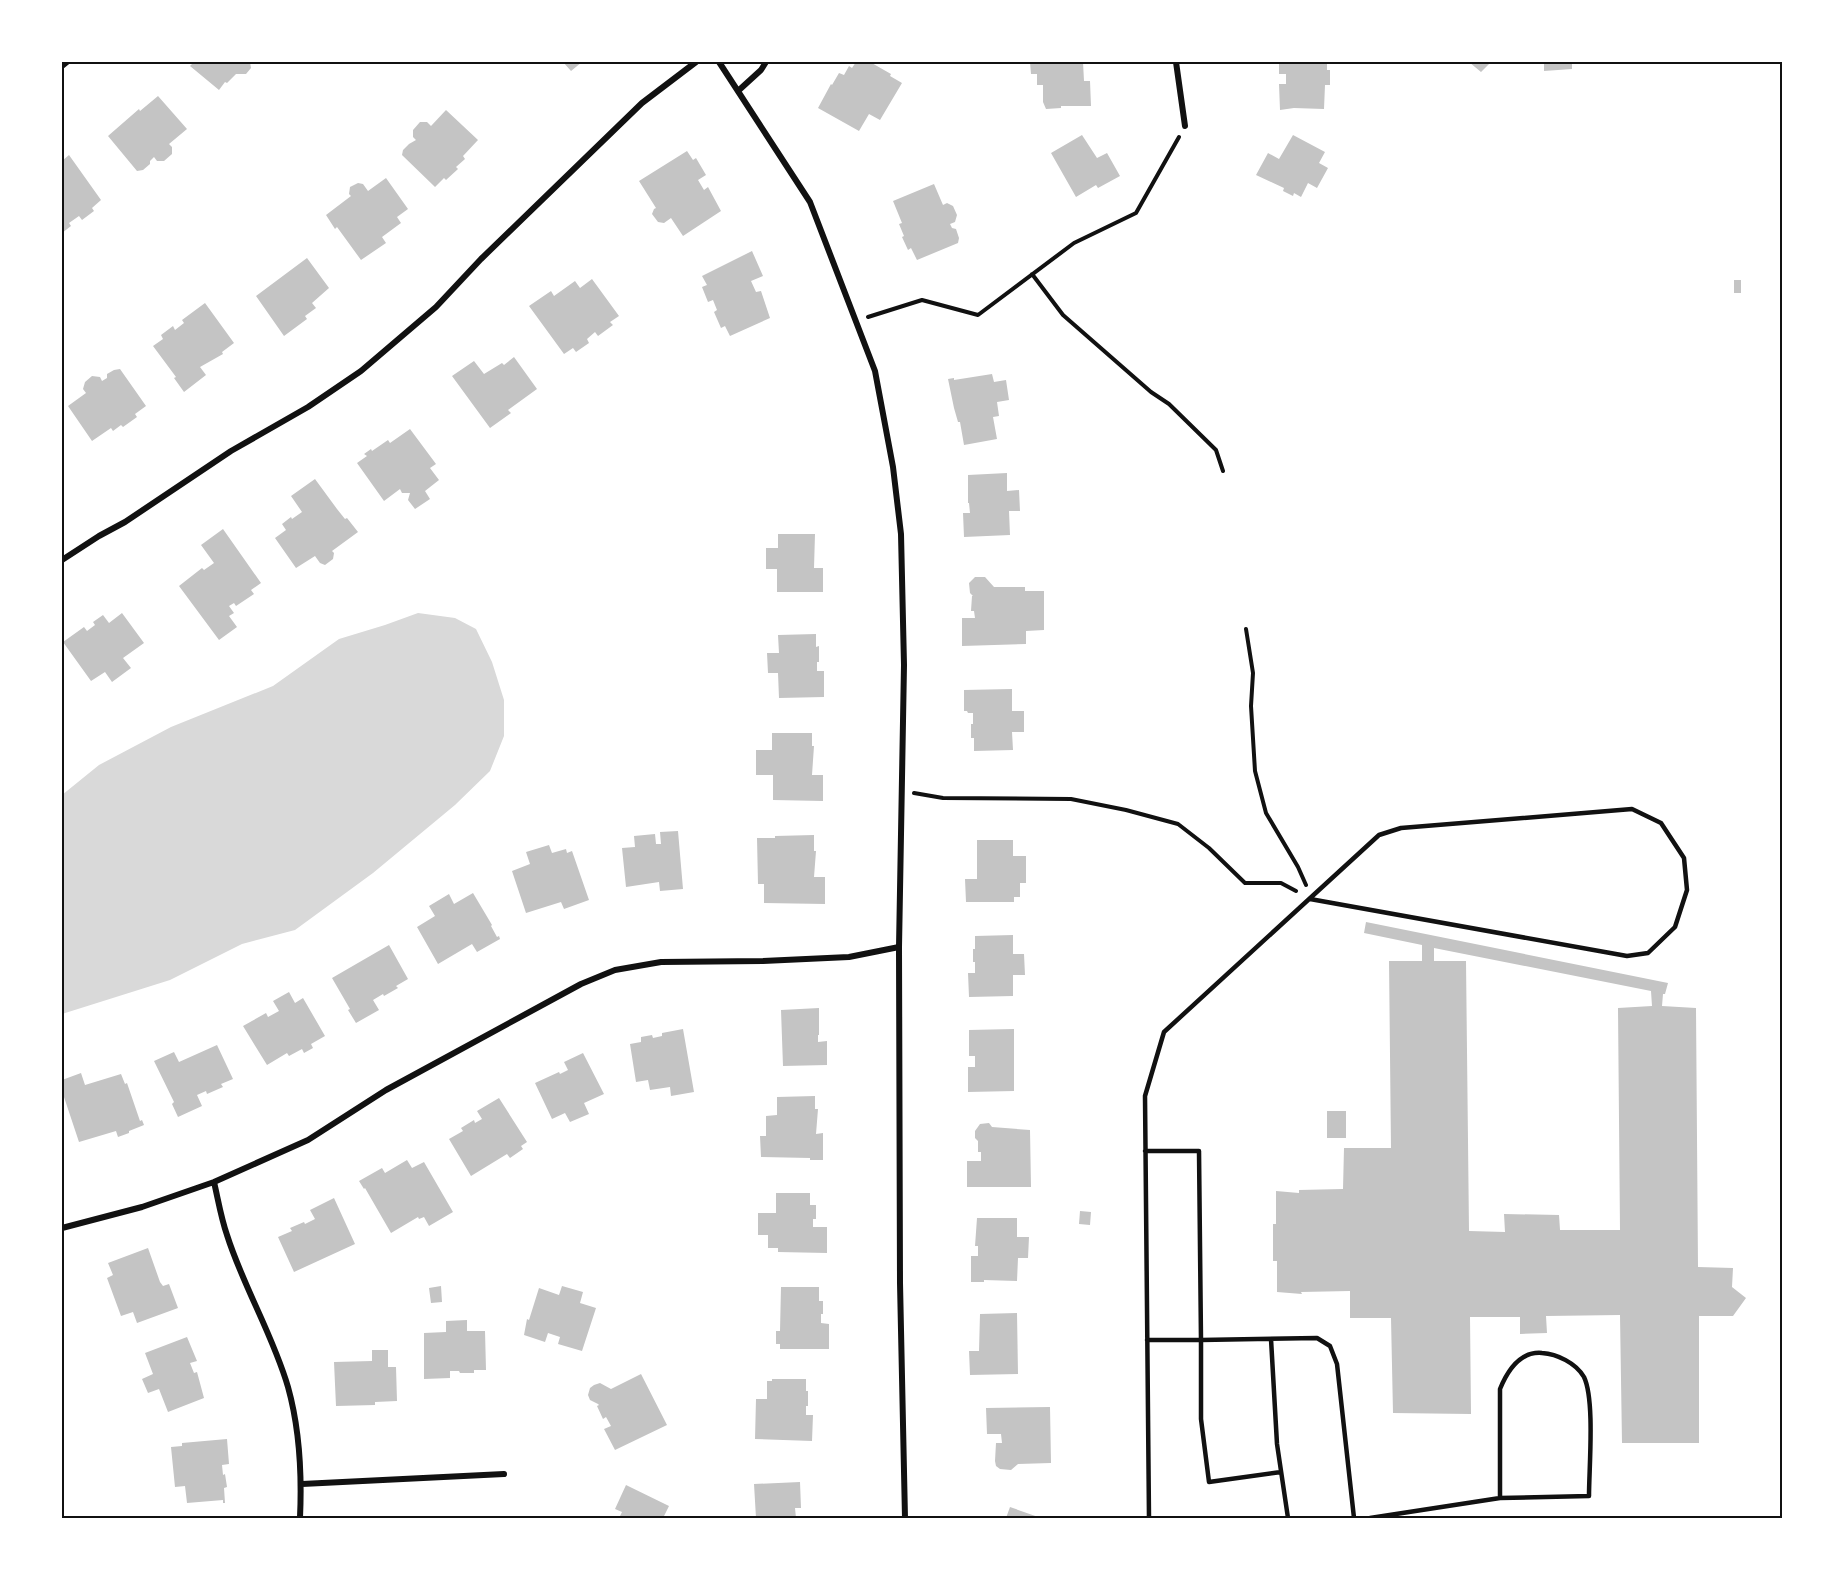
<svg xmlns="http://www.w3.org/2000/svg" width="1844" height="1580" font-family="'Roboto Condensed',sans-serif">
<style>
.water{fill:#d9d9d9}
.building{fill:#c4c4c4;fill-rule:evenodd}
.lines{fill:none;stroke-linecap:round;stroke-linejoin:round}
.path{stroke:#111;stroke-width:4}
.service{stroke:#111;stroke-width:4.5}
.minor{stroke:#111;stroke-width:6}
.neatline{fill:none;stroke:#111;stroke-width:2}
</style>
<rect width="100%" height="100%" fill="#fff"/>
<path class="water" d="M418,613L455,618L476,629L492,662L504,700V736L490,771L455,805L373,873L295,930L242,944L170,980L62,1014V795L99,765L171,727L273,686L339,639L385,625Z"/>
<path class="building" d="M194,62H250L251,68L246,74H236L227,83L225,82L219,90L190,66Z
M563,62H582L571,71Z
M856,62H870L891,74L890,76L902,83L880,120L869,114L859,131L818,108L831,84L832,85L839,73L844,75L849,66L852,68Z
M1030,62H1083L1084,81H1090L1091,106H1061V108L1046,109L1043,102V85H1037V74H1031Z
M1283,62H1327V70H1330V85H1325L1324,109L1294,108L1280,110L1279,84H1286V74H1279V63Z
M1469,62H1491L1481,72Z
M1544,62H1585V63L1572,64V69L1544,71Z
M158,96L187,129L169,144L172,147V154L164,161H157L154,157L150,161V164L143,170L137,171L108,136L139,109L140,111Z
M446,110L478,140L463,156L465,159L456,167L458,169L446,180L444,178L435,187L402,155L403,150L409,144L416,140L413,137V130L420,122H427L431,126Z
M1082,135L1097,158L1107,153L1120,176L1098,188L1096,185L1076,197L1051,153Z
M1293,135L1325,152L1319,163L1328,168L1317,188L1308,183L1301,197L1294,193L1293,196L1283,191L1284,188L1256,175L1268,153L1279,159Z
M687,151L693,160L696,158L706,175L698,180L704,190L708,187L721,211L683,236L671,218L664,223L658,222L652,214L654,209L656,208L639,181Z
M69,155L101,200L92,208L94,211L82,220L79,216L69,223L71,226L62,233V161Z
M386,178L408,209L397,217L401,223L382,237L386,243L361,260L337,227L335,229L326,215L351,196L349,194L350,187L358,183L363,184L368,191Z
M934,184L943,205L947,203L953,206L957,215L955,222L950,224L952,228L956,229L959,238L958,243L917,260L911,248L908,250L902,237L904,236L899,224L902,223L893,201Z
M752,251L763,276L751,281L756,292L761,291L770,318L730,336L725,326L721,328L714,312L717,310L713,300L708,302L702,287L707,285L702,276Z
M307,258L329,288L312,303L316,308L305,316L307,319L284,336L256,296Z
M592,279L619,316L610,322L613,325L598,336L595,332L587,339L589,343L576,352L573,348L564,354L529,306L551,291L554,296L575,281L580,288Z
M1734,280H1741V293H1734Z
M205,303L234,343L222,352L223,354L200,367L206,375L184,392L174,378L176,377L153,346L163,339L161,335L173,326L175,330L184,323L182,320Z
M514,357L537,389L508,410L511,413L490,428L452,376L474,361L484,374L502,363L504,365Z
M120,369L146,406L135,414L137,417L123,427L121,425L113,431L111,428L92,441L68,406L86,393L83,389L85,382L92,376L100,377L102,381L107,378V374L114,370Z
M992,374L994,382L1006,380L1009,400L997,402L999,416L993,417L997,439L964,445L960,422H958L954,408L948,379L954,378V380Z
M410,429L436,464L430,468L439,480L425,491L430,499L415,509L408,500L410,493H402L400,489L384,501L357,463L367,456L364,454L371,449L372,451L388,440L390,443Z
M1007,473V491L1019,490L1020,511H1009L1010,535L964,537L963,513H970L969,503H968V475Z
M315,479L337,509L345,519L347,518L358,532L332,551L334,553L333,559L325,565L320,563L315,556L296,568L275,538L286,530L282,524L291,517L292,519L302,512L291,496Z
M223,529L261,583L251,590L254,594L236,606L234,603L229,606L234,613L229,616L237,627L219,640L179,586L202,568L204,570L214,563L201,545Z
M778,534H815L814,568H823V592H777V569H766V548H778Z
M975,577H985L994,587H1025V591H1044V630L1026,631V644L962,646V618H975L974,611H971L972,596H973L970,593L969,583Z
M122,613L144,643L123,658L131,668L112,682L105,672L91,681L63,642L84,627L87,631L95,625L93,622L103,615L109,623Z
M816,634V647L819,646V662H817V671H824V697L779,698L778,673H768L767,653H779L778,635Z
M1012,689V711H1024V732H1012L1013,750L974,751V738H971V724H973V713H968L967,711H964V690Z
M772,733H812V746H814L812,775H823V801L773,800V775H756V750H772Z
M678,831L683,889L660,891L659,882L626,887L622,848L635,847L634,836L655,834L656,844H661L660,832Z
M814,835V851H816L814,877H825V904L764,903V884H758L757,838H775V836Z
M977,840H1013V856H1026V883H1020V897H1014V902H966L965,879H977Z
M549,845L552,853L566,849L567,853L572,851L589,900L564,909L561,902L526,913L512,871L530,864L526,852Z
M473,893L492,925L491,926L497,937L499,936L500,939L477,952L472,944L438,964L417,927L435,916L429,906L449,894L454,904Z
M1366,922L1668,983L1665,994H1663L1662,1006L1696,1008L1698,1267L1733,1268L1732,1287L1746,1298L1733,1316H1699V1443H1622L1620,1315L1546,1316L1547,1333L1520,1334V1317H1470L1471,1414L1393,1413L1391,1318H1350V1291L1301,1292L1302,1294L1277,1292V1261H1273V1224H1276V1191L1299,1193V1190L1343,1189L1344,1148H1391L1389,961H1422V945L1364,933ZM1434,948L1651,991L1652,1006L1618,1008L1620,1230H1560L1559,1215L1504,1214L1505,1232L1469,1231L1466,961H1434Z
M1013,935V954H1024L1025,975H1013V996L969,997L968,973H975V962H973V949H975V936Z
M389,945L408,979L396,986L398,988L384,996L383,994L373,1000L379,1010L356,1023L348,1010L350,1009L332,978Z
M289,992L295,1003L303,998L325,1036L311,1044L313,1048L304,1053L302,1049L289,1056L287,1053L267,1065L243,1026L266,1013L268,1017L279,1011L273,1001Z
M819,1008V1035H818V1042L827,1041V1065L783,1066L781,1010Z
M683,1029L694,1092L671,1096L670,1087L650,1090L648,1080L636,1082L630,1044L641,1042V1037L652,1035L653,1038L662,1036V1033Z
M1014,1029V1091L968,1092V1067H975V1056H969V1030Z
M217,1045L233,1079L221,1084L223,1087L207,1094L206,1091L197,1095L202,1106L178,1117L172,1104L174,1102L154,1061L174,1052L179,1062Z
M583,1053L604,1094L584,1103L589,1114L570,1122L565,1113L552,1119L535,1083L559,1072L560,1074L568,1070L564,1062Z
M81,1073L85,1085L121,1074L125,1084L127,1083L140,1121L142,1120L144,1125L129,1131V1133L118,1137L116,1131L79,1142L62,1091V1080Z
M815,1096V1109H818L816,1134L823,1133V1160H810V1158L761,1157L760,1136H766V1116L777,1115V1097Z
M499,1098L527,1142L521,1146L523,1149L510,1158L507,1154L471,1176L449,1139L463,1131L461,1128L474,1120L475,1123L482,1119L477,1111Z
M1327,1111H1346V1138H1327Z
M989,1123L992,1127L1030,1130L1031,1187H967V1161H981V1152H978V1141L975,1138V1131L980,1124Z
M407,1160L412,1168L424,1162L453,1212L429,1226L424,1217L419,1219L418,1217L391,1233L365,1188L364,1189L359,1181L382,1168L385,1173Z
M776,1193H810V1205H816V1219H813V1227H827V1253L778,1252V1248H768V1235H758V1213H776Z
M334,1198L355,1244L294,1272L278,1237L292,1231L290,1228L304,1222L305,1224L315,1219L310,1210Z
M1080,1211L1091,1212L1090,1225L1079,1224Z
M977,1218H1017V1237H1029L1028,1258H1018L1017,1281L984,1280V1282H971V1256H978V1246H975Z
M148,1248L160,1282L163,1286L169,1284L178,1308L137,1323L133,1312L121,1316L107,1278L113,1275L108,1263Z
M441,1286L442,1302L431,1303L429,1288Z
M562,1286L583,1292L580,1303L596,1308L582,1351L558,1344L560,1337L548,1333L545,1342L524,1335L527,1319L529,1320L539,1288L559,1295Z
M781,1287H819V1301H823V1314H821V1323L829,1324V1349H780V1344H776V1331H780Z
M1017,1313L1018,1374L970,1375L969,1351H979L980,1314Z
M467,1320V1331H485L486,1370H474V1373H460L459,1371H450V1378L424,1379V1333L446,1332V1321Z
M187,1337L197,1361L190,1363L194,1373L197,1372L204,1398L168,1412L159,1389L148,1393L142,1379L153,1374L145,1353Z
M372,1350H388V1367H396L397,1401L375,1402V1405L336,1406L334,1362L372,1361Z
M641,1374L667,1425L615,1450L604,1429L611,1426L606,1417L603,1419L597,1406L599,1405L598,1404L590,1400L588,1395L590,1388L594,1385L600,1383L611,1389Z
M772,1379H806V1391H808V1406H806V1415H813L812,1441L755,1439L756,1399H767V1381H772Z
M1050,1407L1051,1463L1018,1464L1011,1470L1000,1469L996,1466L995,1461L996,1443H1002L1001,1434H987L986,1408Z
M227,1439L229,1464L222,1465L223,1475L225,1474L227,1487L224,1488L225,1503H223V1500L187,1503L185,1486L175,1487L171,1447L182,1446V1443Z
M800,1482L801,1508H795L796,1518H756L754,1484Z
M626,1485L669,1506L663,1518H619L622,1512L615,1509Z
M1010,1507L1041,1518H1006Z"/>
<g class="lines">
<path class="path" d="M1032,274L1063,315L1151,392L1169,404L1216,450L1223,471
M868,317L922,300L978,315L1074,243L1136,213L1179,137
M1246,629L1253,673L1251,706L1255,771L1266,813L1298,867L1306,885
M914,793L943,798L1071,799L1126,810L1178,824L1209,848L1245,883H1281L1296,891"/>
<path class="service" d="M1145,1151H1199L1201,1340H1147
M1271,1339L1277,1444L1288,1518
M1281,1472L1209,1482L1201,1419V1340L1317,1338L1330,1346L1337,1364L1354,1518
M1149,1518L1145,1096L1164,1032L1379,835L1401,828L1632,809L1661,823L1684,858L1687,890L1675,927L1648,953L1627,956L1310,899
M1370,1518L1500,1498L1589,1496C1589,1468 1595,1400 1584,1377C1576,1363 1557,1354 1542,1353C1520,1351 1507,1372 1500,1389V1498"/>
<path class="minor" d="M719,62L810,202L875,371L893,467L901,534L904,665L899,947L900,1283L905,1518
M1176,62L1185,126
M62,66L67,62
M738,91L761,70L766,62
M62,560L99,536L125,522L231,451L308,407L361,371L436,307L481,259L642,103L696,62
M214,1182C218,1199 221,1218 227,1235C243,1286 273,1335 288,1387C300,1430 302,1474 300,1518
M62,1228L142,1207L214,1182L308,1140L386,1090L581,984L615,970L661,962L763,961L849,957L899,947
M302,1484L504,1474"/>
</g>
<rect width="1844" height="1580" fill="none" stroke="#ffffff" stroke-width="126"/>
<rect x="63" y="63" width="1718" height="1454" class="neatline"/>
</svg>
